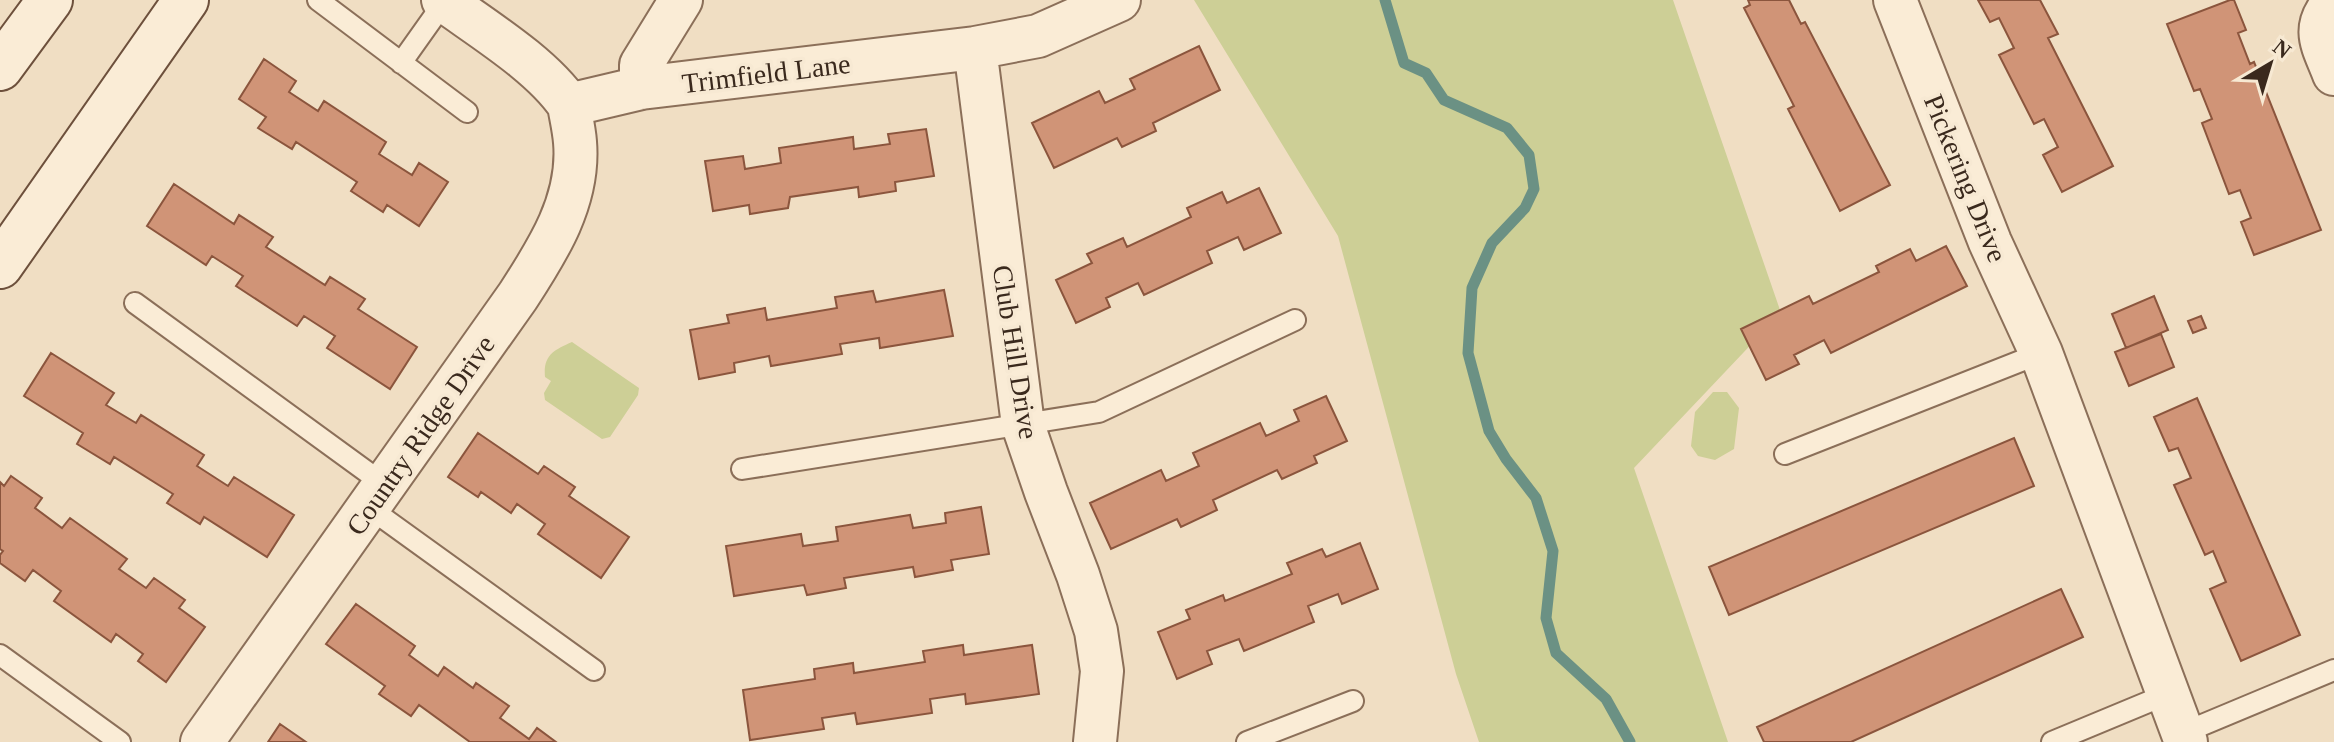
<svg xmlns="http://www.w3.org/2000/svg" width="2334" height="742" font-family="Georgia,serif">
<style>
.green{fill:#cdcf96}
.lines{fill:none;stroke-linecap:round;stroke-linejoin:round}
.stream{stroke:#6b9184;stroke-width:11}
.building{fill:#d09477;stroke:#8b553d;stroke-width:2}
.lane-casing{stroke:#8b6f59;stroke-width:24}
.street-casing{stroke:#8b6f59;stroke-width:46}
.secondary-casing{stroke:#6d503c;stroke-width:48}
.lane{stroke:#faecd6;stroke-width:20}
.street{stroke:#faecd6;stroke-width:42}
.secondary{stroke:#faecd6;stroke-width:44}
.labels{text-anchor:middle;stroke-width:7;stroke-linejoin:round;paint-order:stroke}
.street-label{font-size:28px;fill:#3a291d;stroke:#f7e9d3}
</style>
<rect width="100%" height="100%" fill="#f0dec3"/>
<path class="green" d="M1194,0H1673L1781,313L1634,468L1728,742H1479L1456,674L1338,236Z
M572,342L639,388L638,395L610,437L602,439L545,400L544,393L551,381L545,377C543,355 554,350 572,342Z
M1713,392H1727L1739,408L1734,449L1715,460L1698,456L1691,446L1695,412Z"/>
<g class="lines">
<path class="stream" d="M1385,0L1404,63L1426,73L1444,100L1507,128L1529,155L1534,189L1525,208L1492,243L1472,288L1468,353L1489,431L1506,459L1536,498L1553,551L1546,618L1556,653L1606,699L1630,742"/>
</g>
<path class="building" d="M1748,0H1789L1801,24L1805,22L1890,185L1840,211L1788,109L1794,106L1744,8L1750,5Z
M1978,0H2040L2058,34L2048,38L2113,166L2062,192L2043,155L2058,147L2044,119L2034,124L1999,55L2014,48L1999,18L1990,22Z
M2230,0H2234L2246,30L2238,33L2250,64L2254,62L2321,230L2254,255L2241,222L2251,218L2240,190L2229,194L2202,123L2212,119L2200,89L2194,91L2167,24Z
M1199,46L1220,90L1153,123L1156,131L1122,147L1117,138L1054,168L1032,123L1099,91L1105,103L1135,89L1130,79Z
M264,59L296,81L289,92L318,111L324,101L386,142L379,154L412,175L419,163L448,182L419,226L387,205L383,212L351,191L357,182L296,142L292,149L258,128L266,117L239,99Z
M926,129L934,176L895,182L896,191L859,197L858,187L790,197L788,208L750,214L749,205L713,211L705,161L743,156L745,169L781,163L779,148L853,137L854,149L890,144L888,134Z
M174,184L234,224L239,215L273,237L266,247L325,285L330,277L365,299L358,309L417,347L390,389L327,348L335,336L304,316L297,326L236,286L243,276L212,256L206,265L147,226Z
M1259,188L1281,233L1244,250L1238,237L1207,251L1212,263L1144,295L1138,283L1106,298L1110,307L1076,323L1056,280L1092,263L1087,254L1123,238L1127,247L1191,217L1187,208L1222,192L1227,203Z
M1946,246L1967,286L1831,353L1824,340L1794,355L1799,364L1766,380L1741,329L1809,296L1813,304L1879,272L1876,266L1910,249L1916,261Z
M944,290L953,336L880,348L879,338L840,344L842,354L771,366L769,356L734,363L735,372L699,379L690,330L729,323L727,315L765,308L767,320L837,308L835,297L873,291L876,302Z
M2154,296L2168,330L2126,348L2112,314Z
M2201,316L2206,328L2193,333L2188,321Z
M2161,334L2174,367L2129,386L2115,352Z
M51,353L114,393L106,405L136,423L141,415L204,455L197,466L228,486L234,477L294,515L267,557L204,517L200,524L167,503L173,494L114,457L110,464L77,444L83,433L24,396Z
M1326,396L1347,441L1314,456L1317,463L1282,479L1277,470L1213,500L1217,510L1181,527L1177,519L1111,549L1090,503L1161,470L1166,481L1199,466L1193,453L1260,423L1266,436L1299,421L1294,410Z
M2197,398L2300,635L2241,661L2210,589L2226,582L2213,551L2205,555L2174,485L2191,478L2178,448L2169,451L2154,417Z
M478,433L538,474L544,466L575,487L569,496L629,537L601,578L538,534L545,524L517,504L511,513L481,492L478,497L448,477Z
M2014,438L2034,486L1729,615L1709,567Z
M11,476L42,498L35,508L62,528L70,518L127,559L119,569L146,588L154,578L185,600L179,608L205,627L166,682L138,661L143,654L116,634L111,642L54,601L61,591L33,570L25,581L0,563V555L3,551L0,549V482L4,486Z
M981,507L989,554L951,560L953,570L915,577L913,567L844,578L846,588L807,595L804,585L734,596L726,546L801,534L803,546L838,541L836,527L910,515L913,528L946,523L945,513Z
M1360,543L1378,589L1342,604L1338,594L1308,606L1314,622L1244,651L1239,639L1207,651L1212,664L1177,679L1158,632L1190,619L1186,610L1223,595L1225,601L1292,574L1287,563L1322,549L1326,557Z
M2061,589L2083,637L1851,742H1764L1757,727Z
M356,604L415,646L409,655L438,676L444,667L473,688L476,683L509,706L500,718L529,739L537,728L556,742H470L419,705L411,716L379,694L385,686L326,644Z
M963,645L964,655L1032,645L1039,694L966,704L965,694L930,699L932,713L857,724L855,713L822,718L824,729L750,740L743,690L815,679L814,669L853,663L854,673L925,662L923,651Z
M280,724L306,742H268Z"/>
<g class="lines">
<defs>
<path id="lane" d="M318,0L467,112
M401,63L445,1
M135,303L385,485
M1785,454L2041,353
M742,469L1099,412L1295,320
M368,507L594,670
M0,655L120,742
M2183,733L2334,670
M1247,742L1353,701
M2052,742L2170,693"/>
<path id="street" d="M443,0C483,29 542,65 569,105L641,88L975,48L1038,36L1119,0
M1895,0L1990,242L2041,353L2186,742
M2334,2C2310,29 2323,45 2334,74
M975,48L1023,425L1046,492L1078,575L1096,631L1102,671L1095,742
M641,88V65L681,0
M202,742L518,296C548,250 580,200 575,142C574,129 571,117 569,105"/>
<path id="secondary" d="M0,68L50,0
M0,266L186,0"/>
</defs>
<use href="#lane" class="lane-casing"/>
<use href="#street" class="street-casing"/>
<use href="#secondary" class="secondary-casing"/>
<use href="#lane" class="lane"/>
<use href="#street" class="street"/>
<use href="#secondary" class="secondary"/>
</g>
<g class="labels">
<g class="street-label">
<text transform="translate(766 73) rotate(-7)" y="10">Trimfield Lane</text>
<text transform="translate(1966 178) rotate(68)" y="10">Pickering Drive</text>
<text transform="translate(1016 352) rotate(81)" y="10">Club Hill Drive</text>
<text transform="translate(420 435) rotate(-55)" y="10">Country Ridge Drive</text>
</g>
</g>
<g transform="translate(2270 64) rotate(38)" stroke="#f7e9d3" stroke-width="6" paint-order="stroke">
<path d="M0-6L14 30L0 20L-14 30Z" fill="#3a291d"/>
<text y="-12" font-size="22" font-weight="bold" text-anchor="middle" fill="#3a291d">N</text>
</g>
</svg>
